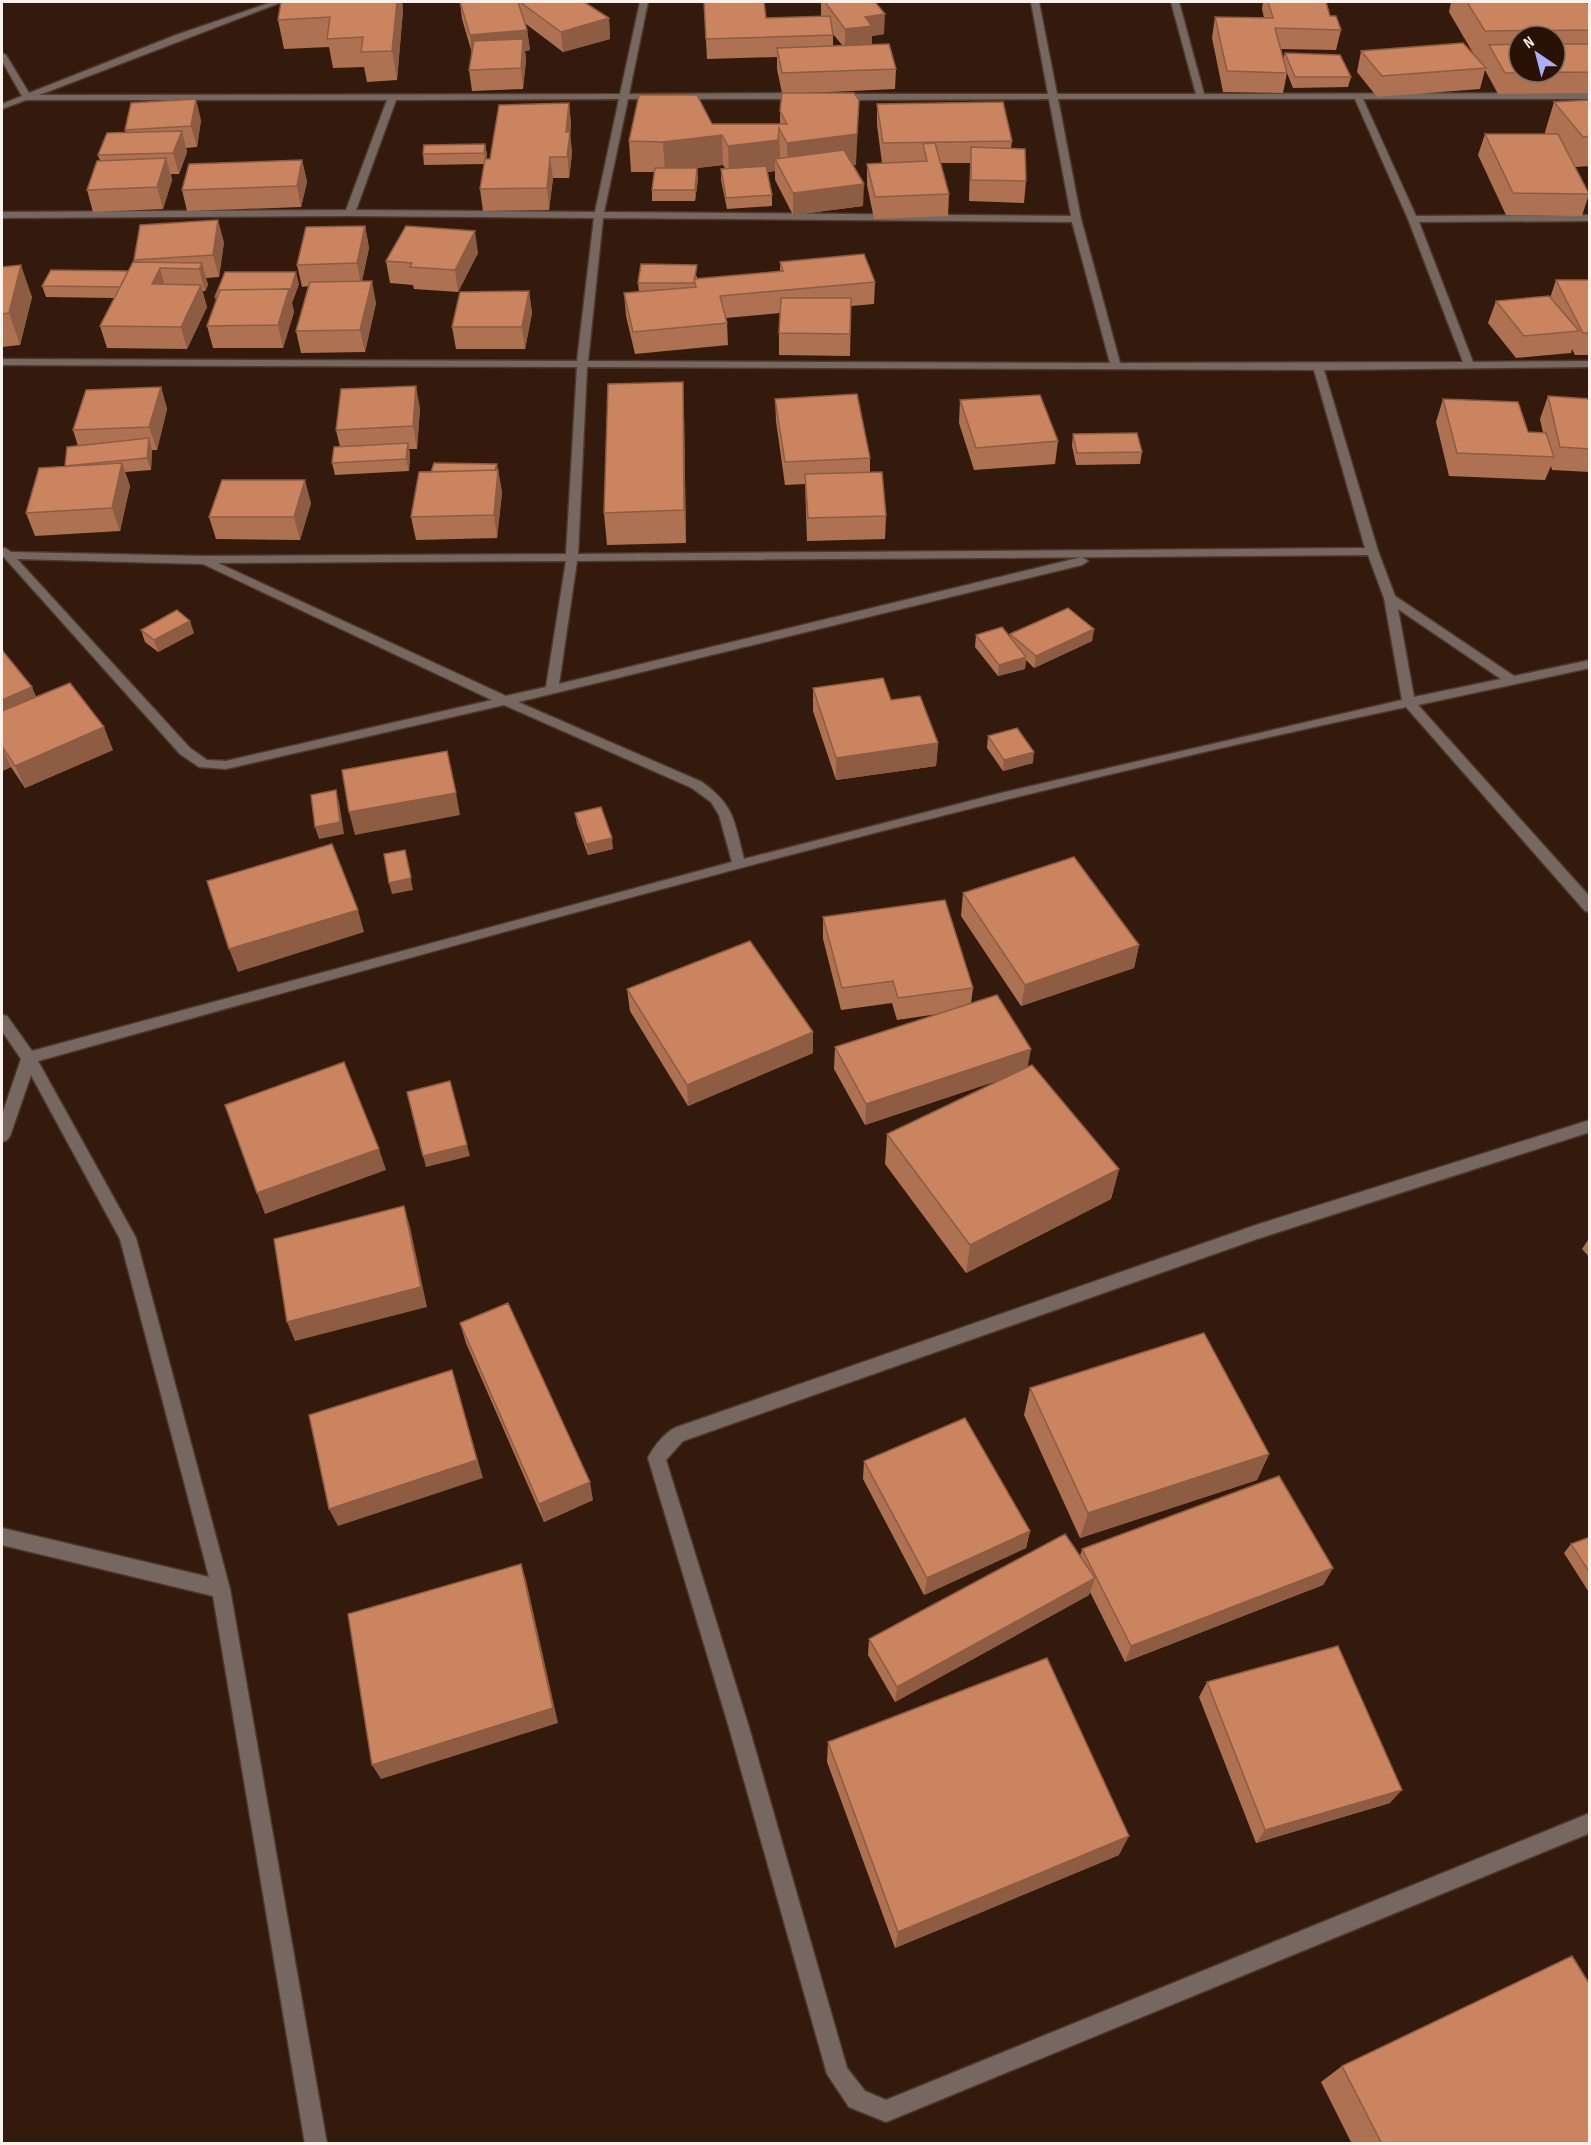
<svg xmlns="http://www.w3.org/2000/svg" width="1591" height="2145" font-family="'Sofia Sans Condensed',sans-serif">
<style>
.lines{fill:none;stroke-linecap:round;stroke-linejoin:round}
.minor-casing{stroke:#50382b;stroke-width:3}
.minor{fill:#766861;fill-rule:evenodd}
.wall{fill:#ae7252;fill-rule:evenodd}
.shaded-wall{fill:#8d5c42}
.building{fill:#ca845f;stroke:#8d5c42;stroke-width:1.5}
</style>
<rect width="100%" height="100%" fill="#341a0c"/>
<g class="lines">
<defs>
<path id="minor" d="M272,2H282L39,95L620,94L640,2H648L629,94L801,93L805,96L801,99H628L604,212L1071,216L1049,99L837,100L833,97L837,94H1048L1031,2H1039L1057,94H1196L1171,2H1179L1204,94L1590,93V99H1363L1416,216L1590,215V221L1419,222L1473,362L1590,361V367L1324,370L1378,551L1395,596L1514,676L1590,660V668L1418,705L1590,897V912L1585,911L1406,707C946,805 492,935 38,1061L136,1238L230,1589L327,2144H305L213,1596L2,1545V1528L209,1577L120,1239L31,1075L10,1136L7,1140L2,1142V1115L21,1059L2,1031V1015L7,1016L32,1051L732,862L719,815L711,802L692,788L504,705L226,769L199,767L180,754L2,555V549L5,548L11,552L203,556L566,554L577,367L2,365V359L577,361L594,218L350,216L2,218V212L346,210L387,100H26L2,109V104L22,96L2,61V53L6,55L29,93L176,35ZM619,99L595,212L356,210L396,100ZM1058,99H1355L1408,219L1463,362L1120,363L1081,219ZM603,218L1072,222L1110,363L588,361ZM587,367L1314,370L1365,548L578,554ZM1368,555L1384,598L1402,700L1001,793L744,859C734,821 735,806 702,782L518,702L1082,565L1088,561L1082,557L559,684L577,561ZM17,559L203,564L492,700L226,761L207,760L190,748ZM566,561L546,687L506,696L218,563ZM1398,609L1501,679L1414,697Z
M1590,1120V1132L1257,1239L683,1441L666,1460L748,1724L847,2068L865,2091L886,2100L1590,1813V1833L886,2122L849,2107L827,2074L728,1724L648,1458C653,1447 666,1431 677,1427L1256,1225Z"/>
</defs>
<use href="#minor" class="minor-casing"/>
<use href="#minor" class="minor"/>
</g>
<path class="wall" d="M397,2H402L403,10L397,80L367,82L364,67L333,68L329,47L284,49L278,20Z
M460,2L519,4V2H584L609,18L610,39L563,52L526,24L527,30L530,50L525,51L526,60L523,89L472,91L469,70L472,53L462,19Z
M704,2L766,18L821,16V2H875L884,34L872,36V44L896,69L895,89L808,93L856,165H853L863,206L793,215L775,180V171L767,172L772,195V206L727,209L721,180V169L725,168L723,165L697,168L698,179L695,201H652V190L655,172H631L629,141L712,124H780V111L782,93L777,69V57L707,59ZM833,34L842,45L833,46Z
M1263,2H1326L1330,16L1341,30L1336,50L1281,49L1283,59L1285,53L1351,77L1348,87L1293,88L1287,73L1283,93L1223,92L1212,38L1215,17L1264,18L1262,9Z
M1451,2H1586L1590,6V93L1498,94L1485,70L1480,89L1377,97L1357,72L1361,51L1473,53L1449,12ZM1519,36H1555V72H1519Z
M1590,100V166L1575,167L1589,194L1582,216L1506,215L1478,155L1485,134H1546L1545,132L1554,102Z
M569,103L571,124L570,134L572,153L569,178H553L549,210L483,211L480,189L484,164L424,165L423,154L485,144L487,155L486,159H490Z
M877,104L1012,141L1011,148L1026,181L1024,203L969,201L970,163H941L949,194L948,216L874,219L867,185V164L882,163L877,125Z
M201,120L197,147L186,148L187,152L179,174H171L172,180L163,209L93,212L87,190L100,161L98,155L126,132L125,130Z
M302,160L307,182L301,207L187,211L182,190Z
M365,226L369,248L362,281L376,303L365,352L301,353L296,331L308,286L302,287L297,265Z
M224,242L219,277L206,278L208,285L205,291H202L207,307L187,349L107,348L100,326L114,298L46,297L42,286L128,271L134,262V260Z
M478,253L458,292L414,289L413,285L390,283L386,261Z
M780,262L875,282L874,304L851,306L850,356L779,355V333L780,313L726,318L727,323L728,345L635,354L626,316L624,293L639,292L638,283L697,276V279L780,271Z
M2,267L32,297L20,345L2,347Z
M1556,280H1590V355H1575L1572,349L1571,353L1516,358L1488,323L1496,301L1550,298Z
M299,284L292,303L294,312L283,348H213L207,326L216,300L215,297Z
M529,291L532,313L525,349H456L452,327Z
M161,387L167,409L157,450H152L151,470L125,472L130,486L120,531L35,536L26,513L65,466L78,446L73,430Z
M1548,396L1590,399V472L1552,470L1551,466L1545,480L1449,476L1436,422L1443,399L1528,432L1543,433L1540,419Z
M775,399L870,458V472L886,516L885,539L807,541L805,484L785,485L776,421Z
M960,400L1058,441L1055,464L974,470L959,423Z
M420,408L417,449H409L410,455L409,471L335,475L332,463L340,447L336,430Z
M684,414L686,543L607,545L604,513Z
M1073,434L1142,452L1140,464L1076,465L1072,446Z
M498,470L502,493L497,538L416,540L411,517Z
M311,503L300,540L216,539L209,517Z
M1094,629L1092,641L1034,668L1026,660L1025,669L998,676L975,647L976,635L1010,637V634Z
M141,630L194,633L158,652L145,642Z
M2,650L36,697L113,750L25,788L11,767L2,771Z
M813,688L891,700L938,743L936,766L836,780L813,711Z
M988,736L1033,763L1003,771L987,748Z
M575,813L613,849L588,855L577,824Z
M963,893L1139,945L1134,968L1021,1006L961,916Z
M823,917L973,988L971,1003L1119,1169L1111,1199L966,1273L885,1164L887,1134L999,1080L865,1125L834,1069L835,1047L938,1014L897,1020L892,1003L841,1010L823,939Z
M627,989L813,1053L688,1106L630,1011Z
M1590,1237V1258L1582,1249Z
M460,1323L593,1500L544,1522L466,1343Z
M1030,1388L1269,1454L1257,1480L1080,1538L1024,1415Z
M864,1461L1030,1531L1026,1548L924,1595L863,1479Z
M1590,1537V1594L1564,1553L1571,1544Z
M1082,1549L1333,1568L1323,1585L1125,1662L1090,1592L1089,1595L895,1702L868,1655L869,1639L1080,1556Z
M1207,1682L1390,1803L1256,1843L1199,1697Z
M828,1742L1119,1855L895,1948L827,1762Z
M1342,2066L1590,2144H1352L1321,2082Z"/>
<path class="shaded-wall" d="M397,2H402L403,10L397,80L392,51Z
M885,14L884,34L872,36V46L845,50V29L865,17Z
M609,18L610,39L563,52L561,32Z
M527,30L530,50L525,51L526,60L523,89L521,68L472,56L470,35Z
M196,99L201,120L197,147L191,126Z
M859,100L856,165L788,173L787,143Z
M569,103L571,124L570,134L572,153L569,178L566,132Z
M779,128L780,159H775V171L729,177L728,146Z
M182,131L187,152L179,174L173,153Z
M722,135L723,165L697,168L698,179L695,201V190L665,173L663,142Z
M485,144L487,155L486,164L484,153Z
M550,157L553,178L549,210L547,188Z
M166,158L172,180L163,209L157,187Z
M302,160L307,182L301,207L297,186Z
M864,184L863,206L793,215V193Z
M218,220L224,242L219,277L213,255Z
M365,226L369,248L361,285L357,263Z
M475,231L478,253L458,292L455,270Z
M202,263L208,285L205,291L199,269Z
M21,265L32,297L20,345L9,313Z
M160,268L166,291L152,284Z
M296,272L299,284L292,303L294,312L283,348L278,325L289,289Z
M372,281L376,303L365,352L360,330Z
M201,285L207,307L187,349L181,327Z
M529,291L532,313L525,349L522,327Z
M683,382L684,414L686,543L684,510Z
M416,386L420,408L417,449L413,426Z
M161,387L167,409L157,450L149,427Z
M149,438L152,450L151,470L147,458Z
M408,443L410,455L409,471L406,459Z
M122,463L130,486L120,531L112,508Z
M497,464L502,493L497,538L494,515V477Z
M305,480L311,503L300,540L294,517Z
M190,621L194,633L158,652L154,640Z
M1094,629L1092,641L1034,668L1036,656Z
M1026,657L1025,669L998,676L999,665Z
M32,687L42,710L2,728V700Z
M104,727L113,750L25,788L15,766Z
M938,743L936,766L836,780V758Z
M2,747L11,767L2,771Z
M1034,752L1033,763L1003,771L1004,760Z
M336,790L339,802L344,834L319,839L315,827Z
M456,793L460,815L355,835L349,812Z
M612,838L613,849L588,855L586,844Z
M405,850L413,890L392,894L389,883Z
M358,910L364,932L238,972L229,949Z
M1139,945L1134,968L1021,1006L1025,985Z
M813,1032V1053L688,1106L687,1085Z
M1031,1049L1027,1071L865,1125L866,1104Z
M467,1145L470,1156L426,1167L423,1156Z
M379,1149L386,1170L265,1214L257,1193Z
M1119,1169L1111,1199L966,1273L970,1245Z
M404,1206L410,1227L427,1307L295,1341L287,1322Z
M452,1370L483,1478L338,1526L329,1509Z
M1269,1454L1257,1480L1080,1538L1088,1513Z
M590,1482L593,1500L544,1522L539,1504Z
M1030,1531L1026,1548L924,1595L927,1578Z
M521,1564L526,1580L558,1723L381,1779L372,1765Z
M1333,1568L1323,1585L1125,1662L1131,1646Z
M1095,1578L1089,1595L895,1702L897,1687Z
M1402,1790L1390,1803L1256,1843L1265,1830Z
M1129,1836L1119,1855L895,1948L898,1932Z"/>
<path class="building" d="M281,2H397L392,51L361,52L363,37L327,39L330,17L278,20Z
M460,2H518L527,30L470,35Z
M520,2H584L609,18L561,32Z
M704,2H764L766,18L830,16L833,35L706,39Z
M825,2H875L885,14L865,17L872,26L845,29Z
M1268,2H1326L1330,16H1336L1341,30L1275,28L1287,73L1227,71L1215,17L1273,18Z
M1467,2H1586L1590,6V30L1485,31Z
M523,39L521,68L469,70L474,41Z
M1463,43L1486,68L1382,76L1361,51Z
M889,44L896,69L782,73L777,48Z
M1519,44V72H1555V44H1590V72L1505,73L1489,45Z
M1285,53L1340,55L1351,77H1295Z
M782,93H854L859,100L857,134L787,143L779,128L778,140L728,146L722,135L663,142L629,141L639,95H697L712,124H787L780,111Z
M196,99L191,126L125,130L131,103Z
M1590,100V136L1583,137L1554,102Z
M1003,102L1012,141L883,143L877,104Z
M569,103L566,132H570L567,157H550L547,188L480,189L485,159H490L499,105Z
M182,131L173,153L98,155L107,133Z
M1485,134H1558L1589,194L1513,193Z
M935,143L949,194L875,197L867,164L927,161L923,144Z
M485,144L484,153L423,154L424,145Z
M971,147L1025,149L1026,181L971,180Z
M844,150L864,184L793,193L775,159Z
M166,158L157,187L87,190L97,161Z
M302,160L297,186L182,190L189,164Z
M766,166L772,195L726,198L721,169Z
M655,168H697L695,190H652Z
M218,220L213,255L134,260L140,225Z
M365,226L357,263L297,265L306,227Z
M406,226L475,231L455,270L410,267L412,263L386,261Z
M864,254L875,282L720,296L727,323L633,332L624,293L696,287L694,279L783,271L780,262Z
M133,262L202,263L199,269L160,268L152,284L201,285L181,327L100,326Z
M641,264L697,265L694,283H638Z
M21,265L9,313L2,314V267Z
M51,270L128,271L120,287L42,286Z
M225,272H296L290,292L289,289L220,290L217,297H215Z
M1556,280H1590V333H1583Z
M372,281L360,330L296,331L310,282Z
M289,289L278,325L207,326L220,290Z
M529,291L522,327H452L460,292Z
M1549,296L1579,331L1524,336L1496,301Z
M781,298H851L850,334L779,333Z
M683,382L684,510L604,513L608,384Z
M416,386L413,426L336,430L341,389Z
M161,387L149,427L73,430L86,390Z
M857,394L870,458L785,462L775,399Z
M1040,395L1058,441L976,448L960,400Z
M1548,396L1590,399V449L1560,447Z
M1443,399L1518,402L1528,432L1546,433L1554,457L1457,453Z
M1137,433L1142,452L1077,453L1073,434Z
M149,438L147,458L65,466L67,447Z
M408,443L406,459L332,463L334,447Z
M122,463L112,508L26,513L39,468Z
M434,463L497,464L495,470L431,472Z
M498,470L494,515L411,517L419,472Z
M882,472L886,516L808,518L805,474Z
M222,480H305L294,517H209Z
M1068,608L1094,629L1036,656L1010,634Z
M177,610L190,621L154,640L141,630Z
M1002,627L1026,657L999,665L976,635Z
M2,650L32,687L2,700Z
M883,678L891,700L920,696L938,743L836,758L813,688Z
M70,683L104,727L15,766L2,746V711Z
M1017,728L1034,752L1004,760L988,736Z
M447,751L456,793L349,812L342,770Z
M336,790L340,822L315,827L311,795Z
M601,807L612,838L586,844L575,813Z
M332,844L358,910L229,949L207,881Z
M405,850L411,878L389,883L384,854Z
M1074,857L1139,945L1025,985L963,893Z
M945,900L973,988L898,998L893,981L842,988L823,917Z
M750,941L813,1032L687,1085L627,989Z
M997,995L1031,1049L866,1104L835,1047Z
M344,1062L379,1149L257,1193L225,1105Z
M1032,1065L1119,1169L970,1245L887,1134Z
M450,1081L467,1145L423,1156L407,1092Z
M404,1206L421,1287L287,1322L274,1239Z
M508,1303L590,1482L539,1504L460,1323Z
M1204,1333L1269,1454L1088,1513L1030,1388Z
M452,1370L477,1460L329,1509L309,1415Z
M965,1418L1030,1531L927,1578L864,1461Z
M1279,1476L1333,1568L1131,1646L1082,1549Z
M1065,1534L1095,1578L897,1687L869,1639Z
M1590,1537V1573L1571,1544Z
M521,1564L553,1708L372,1765L348,1614Z
M1338,1646L1402,1790L1265,1830L1207,1682Z
M1047,1658L1129,1836L898,1932L828,1742Z
M1572,1956L1590,1985V2144H1382L1342,2066Z"/>
<rect width="1591" height="2145" fill="none" stroke="#fcf1ec" stroke-width="6"/>
<g transform="translate(1537 54) rotate(325)"><circle r="28" fill="#291104" stroke="#7d6b61" stroke-width="1.5"/>
<path d="M0-4.5L10 22L0 15L-10 22Z" fill="#abaffb"/>
<text y="-9" font-size="16" font-weight="bold" text-anchor="middle" fill="#fcf1ec">N</text>
</g>
</svg>
